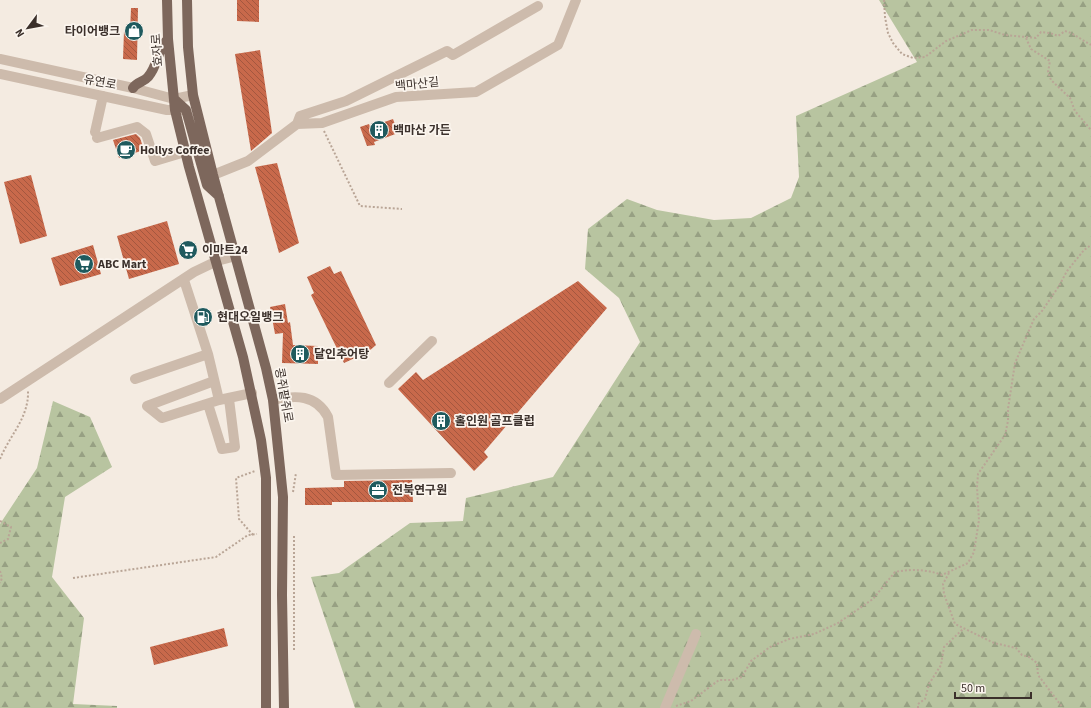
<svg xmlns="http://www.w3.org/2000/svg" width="1091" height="708" font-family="'Source Sans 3','Noto Sans KR',sans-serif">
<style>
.forest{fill:url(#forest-firs)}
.building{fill:url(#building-back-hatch)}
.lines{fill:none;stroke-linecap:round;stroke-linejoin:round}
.path{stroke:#b9a596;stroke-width:2;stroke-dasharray:2 2;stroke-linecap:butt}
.minor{stroke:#cdbbac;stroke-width:10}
.major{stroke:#7d675c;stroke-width:10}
.labels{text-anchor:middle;stroke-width:3.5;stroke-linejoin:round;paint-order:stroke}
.poi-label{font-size:12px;font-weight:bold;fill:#3b302b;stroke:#fbf5ee;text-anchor:start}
.street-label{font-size:12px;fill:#3b302b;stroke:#fbf5ee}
</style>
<defs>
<pattern id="forest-firs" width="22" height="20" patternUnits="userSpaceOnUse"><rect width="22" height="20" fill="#b8c4a0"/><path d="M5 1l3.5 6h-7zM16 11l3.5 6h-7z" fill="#97a083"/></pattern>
<pattern id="building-back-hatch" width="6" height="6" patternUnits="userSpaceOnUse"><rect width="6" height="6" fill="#c8694b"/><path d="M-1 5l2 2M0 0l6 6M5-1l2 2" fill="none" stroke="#a4573f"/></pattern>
</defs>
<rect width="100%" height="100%" fill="#f4ebe1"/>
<path class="forest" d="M879,0H1091V708H355L311,577L339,573L410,523L463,521L466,498L553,477L640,342L619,298L585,269L588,229L627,199L657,210L714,220L751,218L791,198L799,177L796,116L917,62Z
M53,401L90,417L112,467L65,497L52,577L84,618L73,704L117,706V708H0V524L37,468Z"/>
<path class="building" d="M237,0H259V22L237,21Z
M131,8H138L137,60L123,59L124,31L130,32Z
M260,50L272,133L251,151L235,54Z
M393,119L398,133L374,142L375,145L367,146L360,127L369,124L370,127Z
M136,134L140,138L144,150L119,158L113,140Z
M277,163L299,243L279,253L255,167Z
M31,175L47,236L20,244L4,182Z
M167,221L179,264L129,279L117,236Z
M93,245L101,274L60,286L51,258Z
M330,266L334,274L341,271L376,345L368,352L344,363L311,295L314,293L307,277Z
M578,281L607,308L484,452L488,457L474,471L398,389L416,372L423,380Z
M285,304L288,323L290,322L293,345L318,346V364L282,363L283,333L275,334L270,307Z
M412,480L413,502H332V505H305V488L344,487V481Z
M224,628L228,646L154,665L150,647Z"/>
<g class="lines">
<path class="path" d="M884,0L885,17L888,33L893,43L902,54L913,58L925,57L946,41L972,30H989L1005,35L1036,38L1041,32L1050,33L1058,36L1065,31L1071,33L1091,45
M1026,38L1031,49L1050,61L1048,72L1051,80L1070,98L1075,111L1091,130
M324,131L360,206L402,209
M0,459C9,436 29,418 28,391
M293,492L296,473
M0,521L11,527L8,539L0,543
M253,535L239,519L236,478L255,471
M294,536V650
M0,571L2,578L0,583
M949,573L943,584L944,594L955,624L994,643L1016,648L1022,655L1029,657L1037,663L1038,675L1063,708
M73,578L216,557L248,535L257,534
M676,706L691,701L719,680H732L742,677L751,661L770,647L789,639L814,634L838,623L873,599L895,572C911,569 926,569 942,575L968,563L974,552L979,520L977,487L978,474L1005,435L1008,421V409L1015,363L1034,319L1042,311L1059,286L1067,271L1084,250L1091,245
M918,708V704L925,699L929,684L941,665L944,647L963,629"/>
<path class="minor" d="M0,59L133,88L174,99L193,95
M0,74L167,110H182
M297,124L300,116L346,101L447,51L453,55L538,6
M95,132L103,96
M97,138L137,127L146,134L155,161L185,152
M213,175L248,161L297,124L322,123L396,97L476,92L558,45L576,0
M184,280L208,354L219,400L252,393
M135,379L208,354
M214,381L147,406L162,418L219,400
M389,383L432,341
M0,399L194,272L217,261L236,256
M273,400C295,395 316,394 328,417L336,475L451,473
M208,404L222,449L235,447L229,399
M665,708L696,634"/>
<path class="major" d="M167,0L168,39L175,110L189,167L243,357L261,440L266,478V708
M187,0L188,47L193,95L213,175L266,368L273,400L283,497L282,595L284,708
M133,88C137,82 144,82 148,77C159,64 156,51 168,39
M174,99L186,110L207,185L219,196"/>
</g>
<defs>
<symbol id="shop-disc" viewBox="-11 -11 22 22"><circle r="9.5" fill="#1f5a5e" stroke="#fbf5ee"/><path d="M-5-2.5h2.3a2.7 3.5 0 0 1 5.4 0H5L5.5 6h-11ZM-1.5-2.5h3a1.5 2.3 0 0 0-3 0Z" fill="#fff"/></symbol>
<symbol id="building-disc" viewBox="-11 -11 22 22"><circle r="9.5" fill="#1f5a5e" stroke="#fbf5ee"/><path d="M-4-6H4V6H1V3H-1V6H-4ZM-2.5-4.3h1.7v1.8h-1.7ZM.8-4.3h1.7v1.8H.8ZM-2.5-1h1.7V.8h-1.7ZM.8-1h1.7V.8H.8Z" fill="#fff"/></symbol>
<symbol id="cafe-disc" viewBox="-11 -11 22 22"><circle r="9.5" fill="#1f5a5e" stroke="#fbf5ee"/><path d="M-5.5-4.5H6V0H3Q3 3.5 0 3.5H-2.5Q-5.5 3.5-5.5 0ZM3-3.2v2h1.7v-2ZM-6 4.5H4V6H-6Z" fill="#fff"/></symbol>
<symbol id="supermarket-disc" viewBox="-11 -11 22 22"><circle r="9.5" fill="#1f5a5e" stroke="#fbf5ee"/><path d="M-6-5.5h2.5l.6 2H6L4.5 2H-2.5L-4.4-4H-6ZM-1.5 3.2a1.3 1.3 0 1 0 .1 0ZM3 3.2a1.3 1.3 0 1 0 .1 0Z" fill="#fff"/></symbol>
<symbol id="fuel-disc" viewBox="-11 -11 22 22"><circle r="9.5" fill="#1f5a5e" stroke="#fbf5ee"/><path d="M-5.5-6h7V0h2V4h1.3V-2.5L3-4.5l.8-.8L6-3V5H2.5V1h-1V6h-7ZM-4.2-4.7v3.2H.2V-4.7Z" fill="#fff"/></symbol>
<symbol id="office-disc" viewBox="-11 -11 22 22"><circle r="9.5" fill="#1f5a5e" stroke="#fbf5ee"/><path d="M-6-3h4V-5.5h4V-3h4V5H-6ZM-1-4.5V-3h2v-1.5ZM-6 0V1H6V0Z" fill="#fff"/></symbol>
</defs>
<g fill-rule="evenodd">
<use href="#shop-disc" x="123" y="20" width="22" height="22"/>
<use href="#building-disc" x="368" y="119" width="22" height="22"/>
<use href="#cafe-disc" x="115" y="139" width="22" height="22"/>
<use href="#supermarket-disc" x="177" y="239" width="22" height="22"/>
<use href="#supermarket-disc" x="73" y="253" width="22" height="22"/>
<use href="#fuel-disc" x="192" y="306" width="22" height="22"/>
<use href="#building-disc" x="289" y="343" width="22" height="22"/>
<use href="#building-disc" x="430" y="410" width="22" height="22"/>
<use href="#office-disc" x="367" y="479" width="22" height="22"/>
</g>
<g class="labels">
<g class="poi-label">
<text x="120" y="35" text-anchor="end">타이어뱅크</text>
<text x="393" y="134">백마산 가든</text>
<text x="140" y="154">Hollys Coffee</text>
<text x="202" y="254">이마트24</text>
<text x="98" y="268">ABC Mart</text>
<text x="217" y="321">현대오일뱅크</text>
<text x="314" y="358">달인추어탕</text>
<text x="455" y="425">홀인원 골프클럽</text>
<text x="392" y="494">전북연구원</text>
</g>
<g class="street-label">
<text transform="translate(157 50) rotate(-94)" y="4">효자로</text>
<text transform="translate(100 82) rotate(11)" y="4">유연로</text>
<text transform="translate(417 84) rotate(-6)" y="4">백마산길</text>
<text transform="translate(284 395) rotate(80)" y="4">콩쥐팥쥐로</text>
</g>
</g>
<g transform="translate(28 28) rotate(238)" stroke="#fbf5ee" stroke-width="3" paint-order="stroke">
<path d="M0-3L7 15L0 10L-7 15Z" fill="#3b302b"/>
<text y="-6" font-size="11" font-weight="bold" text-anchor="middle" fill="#3b302b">N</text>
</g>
<path d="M955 692v6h76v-6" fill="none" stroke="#3b302b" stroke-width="2"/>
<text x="961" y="692" font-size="12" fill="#3b302b" stroke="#fbf5ee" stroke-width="3" paint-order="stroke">50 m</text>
</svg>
